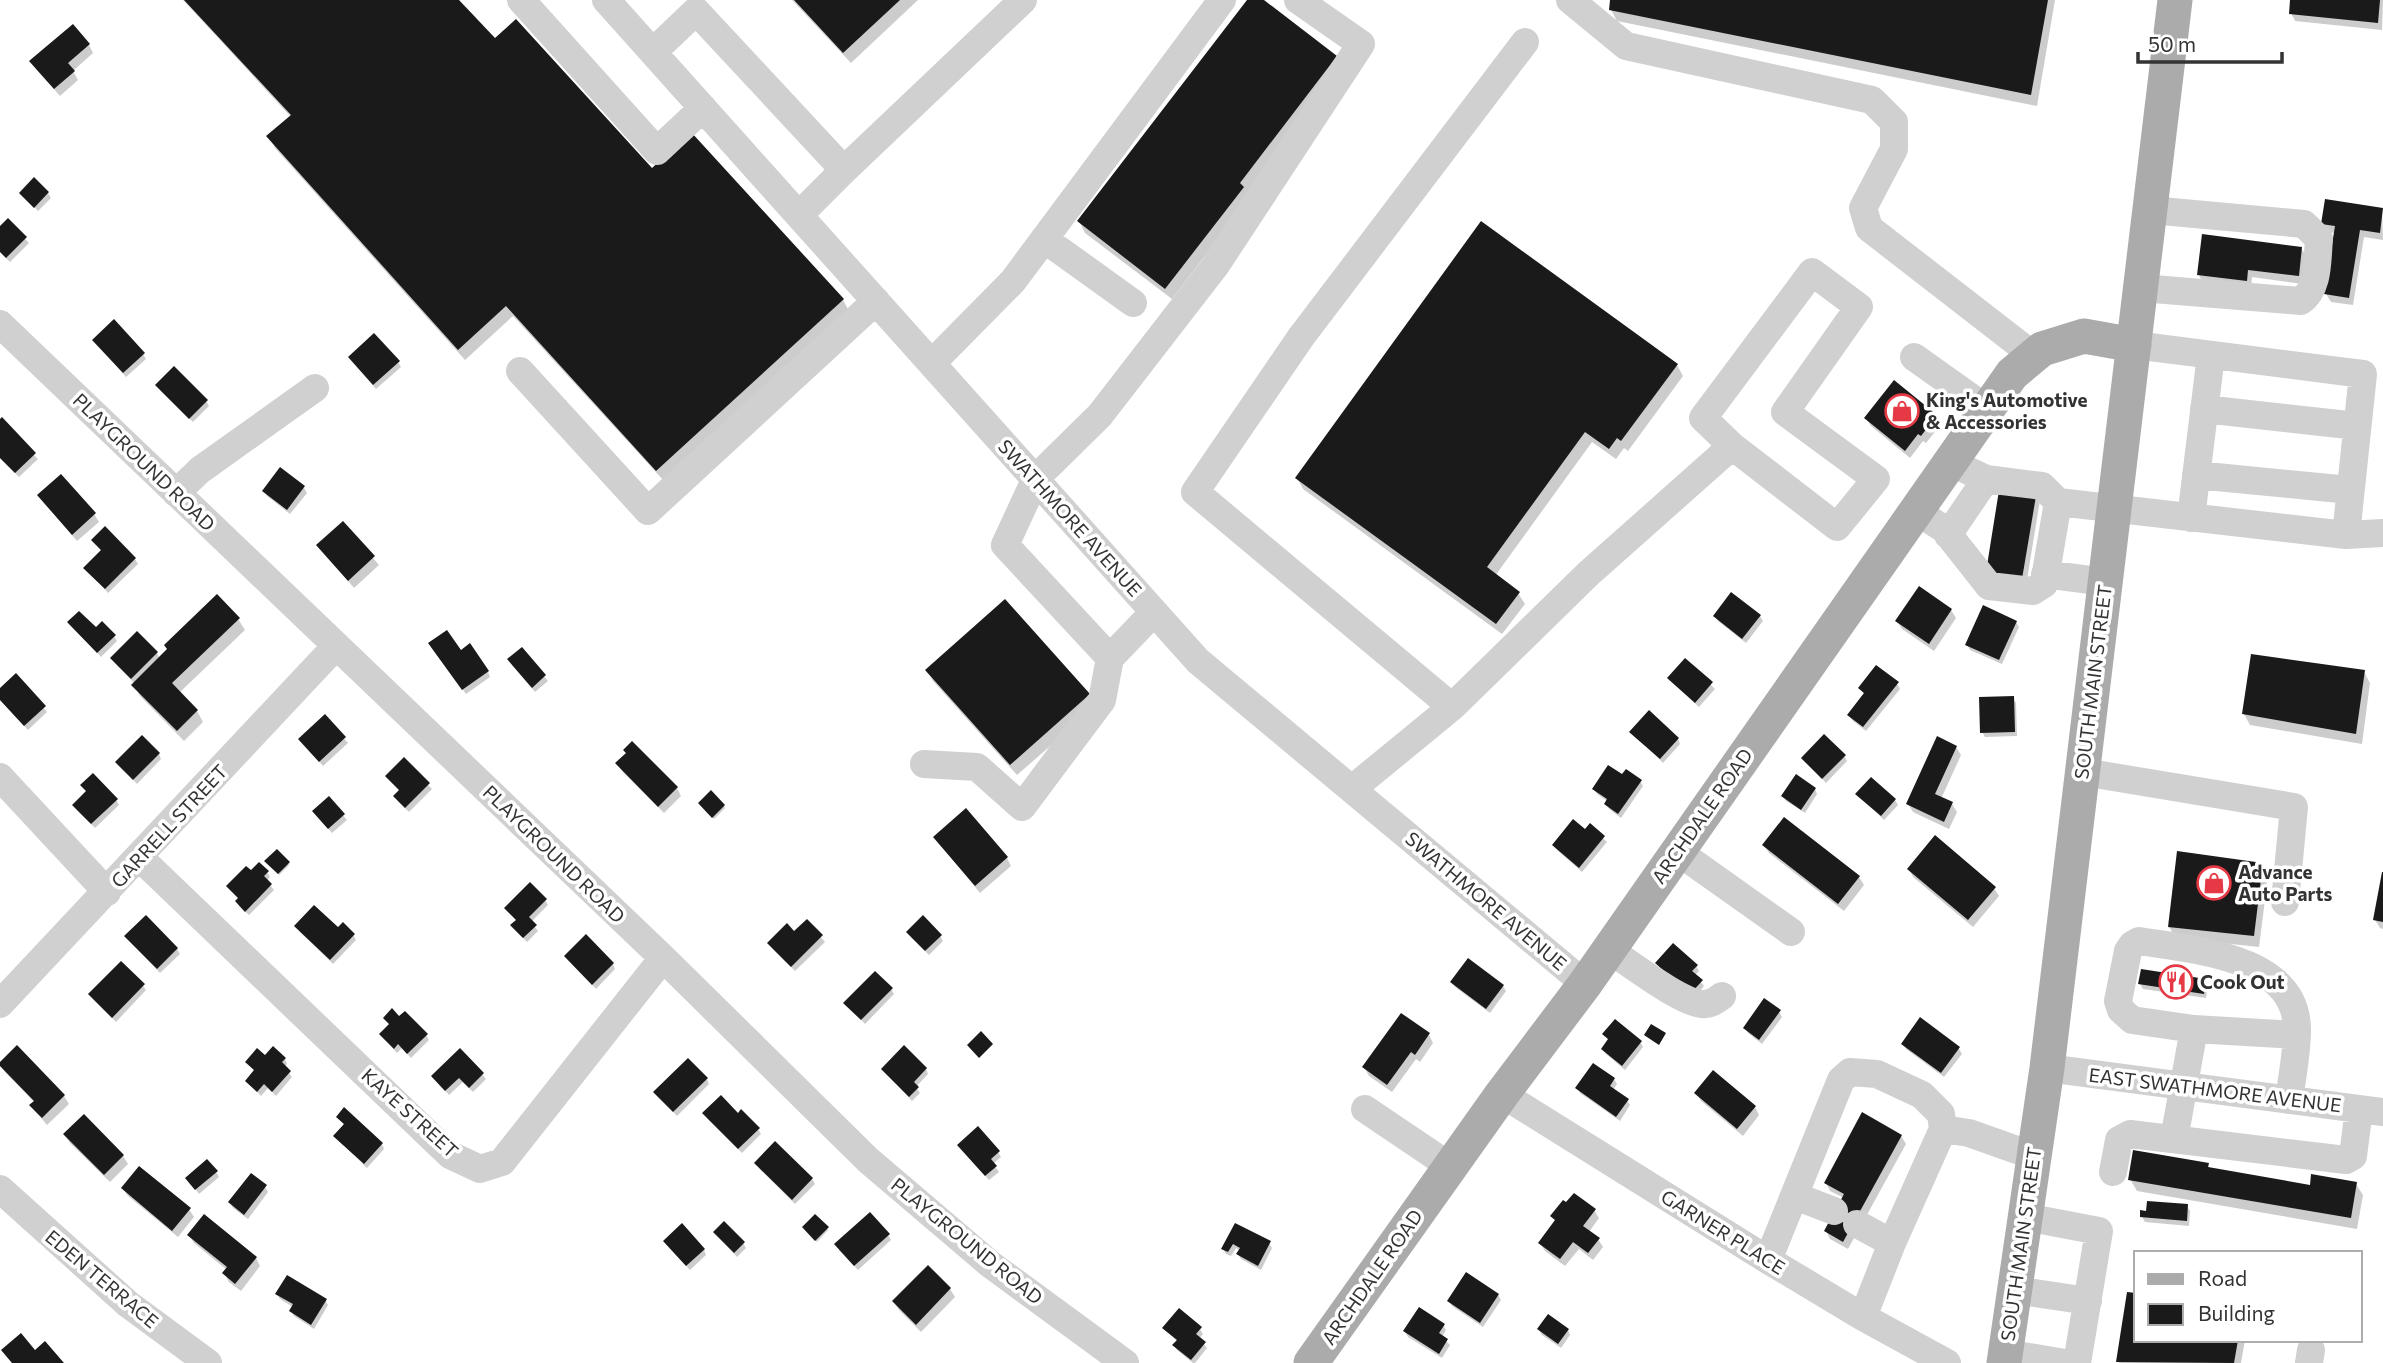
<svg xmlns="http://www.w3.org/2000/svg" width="2383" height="1363" font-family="Commissioner,sans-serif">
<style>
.shadow{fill:#0003}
.building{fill:#1a1a1a}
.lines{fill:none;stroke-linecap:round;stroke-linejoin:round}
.minor{stroke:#d0d0d0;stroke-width:28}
.major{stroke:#ababab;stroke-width:35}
.labels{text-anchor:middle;stroke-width:7;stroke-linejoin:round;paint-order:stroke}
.poi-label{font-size:19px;font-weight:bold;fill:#333;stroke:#fff;text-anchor:start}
.street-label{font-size:19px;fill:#333;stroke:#fff}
</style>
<rect width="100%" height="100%" fill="#fff"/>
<path class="shadow" d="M183,0H457L495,41L652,171L691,135L843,300L849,311L664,481L513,316L465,360L275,148L269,137L291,117Z
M792,0H918L851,63Z
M1249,0H1261L1336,58L1249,199L1172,299L1085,233L1079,221Z
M1612,0H2055L2037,106L1617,21L1611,10Z
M2292,0H2383L2382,30L2295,21L2291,13Z
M89,45L93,53L73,71L78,80L60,96L36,69Z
M21,193H48L51,198L38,211Z
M2382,210L2383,240L2364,237L2353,305L2331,302L2326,294L2335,233L2328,232L2323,224Z
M8,221L29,243L10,262L0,252V229Z
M2301,248L2306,256L2303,284L2252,277L2251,289L2203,283L2199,275Z
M94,340L143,354L146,359L126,377Z
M353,362H398L401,367L376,389Z
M1677,365L1683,376L1628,451L1624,448L1616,459L1592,442L1495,576L1518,593L1525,604L1502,634L1303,489L1297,478Z
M160,390L206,401L209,406L193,422Z
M1936,416L1941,424L1926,443L1923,441L1910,458L1871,426L1866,418Z
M0,421L38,459L19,477L0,458Z
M2002,486L2040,500L2026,586L1992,580Z
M304,488L307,493L290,514L267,496L264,491Z
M39,496L94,514L99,522L77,541Z
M343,523L379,565L354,588L319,546Z
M93,540L135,559L138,564L108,593L86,568L102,552Z
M1951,610L1956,618L1934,651L1902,629L1897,621Z
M1715,616H1760L1763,621L1746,643L1718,621Z
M238,619L245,630L179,693L197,711L203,722L184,741L140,696L134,685L135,684L115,663L157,653L160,659Z
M2016,622L2019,627L2002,664L1970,650L1967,645Z
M70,623L114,636L117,641L101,657Z
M433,648L460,652L488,672L490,677L466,694Z
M521,649L548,681L535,692L512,665Z
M1686,660L1715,689L1699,707L1669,679Z
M927,670L1088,695L1095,707L1017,775L933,681Z
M2364,672L2370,683L2362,744L2250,725L2244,714Z
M16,676L47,712L28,730L0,700V690Z
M1897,684L1900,689L1866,731L1852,720L1849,715L1865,695L1860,689Z
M2013,698L2016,703L2017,736L1985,737L1982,732Z
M325,716L348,743L323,766L300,739Z
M1632,732L1678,739L1680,744L1663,763Z
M1956,747L1961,755L1941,799L1952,804L1957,812L1949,829L1913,812L1908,804Z
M159,754L161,759L137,784L118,763Z
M1844,756L1847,761L1826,783L1803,758Z
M404,760L432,789L409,812L398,801L400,791L387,776Z
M617,763L677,788L681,796L664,813L622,771Z
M1623,777L1640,781L1643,786L1621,818L1609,809L1606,804L1607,801L1597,794L1594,789Z
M83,786L116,800L119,805L95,828L77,810L87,792Z
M1815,789L1817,794L1805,813L1786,801L1783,796Z
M1857,794L1895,800L1898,805L1884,820Z
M329,798L347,820L332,833L317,816Z
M701,806H724L725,808L714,819Z
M1590,826L1607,842L1582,872L1557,850L1554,845L1585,832Z
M935,838L1007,858L1011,866L980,893Z
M1764,845L1859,877L1864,885L1844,911L1769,853Z
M268,863H288L289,865L279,875Z
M2262,865L2268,876L2259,947L2176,938L2169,927Z
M1909,869L1994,888L1999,896L1973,927L1913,877Z
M267,872L270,877L267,881L274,890L249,915L240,907L237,902L239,899L228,886L251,873Z
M2383,874V929L2380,928L2375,920Z
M545,900L548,905L531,922L538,931L527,942L515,930L512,926L517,921L506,908Z
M807,921L825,942L795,971L772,948L794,933Z
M338,930L353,935L356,940L333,964L299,931Z
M940,936L943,941L929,955L911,937Z
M126,937L177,949L180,954L160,973Z
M566,956L613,964L615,969L596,989Z
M1657,963L1696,966L1699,971L1695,975L1704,986L1694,998Z
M2205,980L2208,985L2206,998L2143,989L2140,984Z
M1452,982L1503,986L1506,991L1490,1013L1455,987Z
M143,986L146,990L116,1022L90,994Z
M891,989L894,994L865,1024L846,1003Z
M1779,1012L1782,1017L1762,1044L1748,1033L1745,1028Z
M385,1018H399L426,1035L429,1040L411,1058L402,1048L397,1053L381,1034L390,1025Z
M1920,1020L1959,1049L1962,1054L1944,1077L1906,1049L1903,1044Z
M1605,1034L1640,1042L1643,1047L1625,1070L1606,1054L1603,1049L1609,1041Z
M1429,1035L1433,1043L1420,1062L1416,1059L1392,1092L1369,1076L1364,1067Z
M17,1048L64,1096L69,1104L47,1125L31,1106L34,1102L5,1072L0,1064Z
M460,1050L486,1079L473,1092L463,1082L449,1095L433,1077Z
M265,1058L285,1059L287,1064L284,1067L292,1077L276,1096L268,1088L261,1096L247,1081L255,1072L247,1062Z
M883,1069H926L928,1074L916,1087L920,1093L912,1101Z
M707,1079L709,1084L677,1116L655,1092Z
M1614,1079L1617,1084L1613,1090L1627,1100L1630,1105L1620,1121L1580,1093L1577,1088Z
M1696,1093L1755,1107L1759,1115L1743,1136L1701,1101Z
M738,1115L758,1129L761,1134L742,1153L707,1118Z
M84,1116L123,1156L128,1164L110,1182L70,1143L65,1135Z
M338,1117L382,1144L384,1149L367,1168L335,1136L345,1126Z
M1901,1136L1906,1144L1848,1249L1830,1239L1826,1231L1844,1198L1830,1191L1826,1183Z
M962,1150L998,1152L1001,1157L993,1164L999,1172L989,1180Z
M2208,1165L2210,1169L2311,1187L2356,1184L2363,1195L2357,1229L2137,1191L2130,1179Z
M759,1168L812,1179L815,1184L795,1204Z
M216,1172L219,1177L199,1194L191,1183Z
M265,1187L268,1192L248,1219L233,1208L230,1203Z
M123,1188L189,1209L194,1217L178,1237L128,1196Z
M2187,1206L2190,1211L2189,1226L2145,1222L2142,1217Z
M1594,1210L1599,1218L1589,1232L1598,1239L1603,1247L1593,1260L1579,1249L1565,1266L1545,1251L1540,1243L1556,1222L1553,1216Z
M1235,1225L1269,1243L1272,1248L1261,1270L1241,1259L1238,1254L1240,1251L1236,1248L1231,1256L1226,1254L1223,1249Z
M827,1228L828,1230L817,1242L805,1230Z
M716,1233L743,1243L746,1248L737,1257Z
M189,1235L256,1258L260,1266L241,1291L229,1282L224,1273L227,1270L194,1243Z
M888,1235L891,1240L858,1270L839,1250Z
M668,1246L704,1250L706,1255L690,1270Z
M928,1268L950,1289L955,1297L921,1332L899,1310L894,1302Z
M277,1294L325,1300L328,1305L314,1329L294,1316L291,1311L293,1307L280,1299Z
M2129,1294L2136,1295V1340H2245L2241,1363H2119Z
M1498,1295L1501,1300L1483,1327L1452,1306L1449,1301Z
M1443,1325L1446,1330L1442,1337L1450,1345L1442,1358L1408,1337L1405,1332Z
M1164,1328L1200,1329L1203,1334L1199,1339L1207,1348L1195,1363H1193L1177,1350L1174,1345L1178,1342Z
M1539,1330H1568L1570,1335L1561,1348L1542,1335Z
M2252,1340H2272L2271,1343Z"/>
<path class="building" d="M184,0H459L495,38L516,19L652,168L691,132L844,299L656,471L506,306L458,350L266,136L291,115Z
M794,0H900L843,53Z
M1247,0H1264L1337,56L1240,183L1244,187L1165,289L1077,221Z
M1610,0H2048L2031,95L1609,10Z
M2290,0H2380L2378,23L2289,14Z
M73,24L90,44L68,63L75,71L54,89L29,61Z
M34,177L49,192L34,208L19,193Z
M2325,199L2383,208L2380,233L2360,230L2349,298L2324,294L2335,226L2321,224Z
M8,218L27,237L6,258L0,252V226Z
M1481,221L1678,364L1621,441L1617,438L1609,449L1585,432L1487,567L1520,592L1496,624L1295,478Z
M2202,234L2302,247L2299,276L2248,270L2247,281L2197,275Z
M114,319L145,353L123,373L92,340Z
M374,333L400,361L373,385L348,357Z
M174,366L208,400L189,419L155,385Z
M1894,380L1937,415L1921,436L1918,434L1905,451L1864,418Z
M2,417L36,453L15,473L0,458V419Z
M280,467L305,486L287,510L262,491Z
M61,474L96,513L72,535L37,495Z
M2000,484L2037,490L2022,579L1986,572Z
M343,521L375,556L348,581L316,545Z
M105,526L136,558L105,589L83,568L101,550L91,540Z
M1919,586L1952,609L1929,644L1895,621Z
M1731,592L1761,615L1742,639L1713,616Z
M217,594L240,618L172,683L198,710L177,731L131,685L167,649L164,645Z
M1005,599L1090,694L1010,765L925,670Z
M1983,605L2017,621L1999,660L1965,645Z
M79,611L96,627L102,621L116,635L97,653L67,622Z
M447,630L461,650L470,643L489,671L462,690L428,643Z
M137,631L158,652L131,679L110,658Z
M522,647L546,675L532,688L507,659Z
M2251,654L2365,670L2356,734L2242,714Z
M1685,658L1713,682L1695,703L1667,678Z
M1876,665L1899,682L1863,727L1847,715L1864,693L1858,688Z
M16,673L46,706L24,726L0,700V688Z
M2014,696L2015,732L1980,733L1979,697Z
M1649,710L1679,738L1660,759L1629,732Z
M325,714L346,737L319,762L298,739Z
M1824,734L1846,755L1822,779L1801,758Z
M142,735L160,753L133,780L115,762Z
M1937,736L1957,746L1935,794L1953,802L1944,822L1906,804Z
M632,741L678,787L658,807L615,763L626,753L623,750Z
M404,757L430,783L405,808L393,796L399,790L385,776Z
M1608,765L1622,774L1626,769L1642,780L1618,814L1604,804L1607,799L1592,789Z
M93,773L118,799L91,824L72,805L86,791L80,785Z
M1796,774L1816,788L1801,810L1781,796Z
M1871,777L1896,799L1881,816L1855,794Z
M711,790L725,805L712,818L698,803Z
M329,796L345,814L328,829L312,811Z
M966,808L1008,857L975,886L933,837Z
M1784,817L1860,876L1838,904L1762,845Z
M1573,819L1585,829L1590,823L1605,836L1579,868L1552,845Z
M1935,835L1996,887L1968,920L1907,869Z
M277,849L290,862L278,874L264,861Z
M2177,851L2263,863L2254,936L2168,927Z
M259,862L269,871L264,876L272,884L245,912L235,901L238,898L226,886L246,866L251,870Z
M2382,872H2383V922L2373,920Z
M530,882L547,899L529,917L537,925L523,938L510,925L516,920L504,908Z
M314,905L338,927L343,922L355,934L330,960L294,926Z
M146,915L178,948L157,969L124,936Z
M923,915L942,935L925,951L906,932Z
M807,919L823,935L791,967L767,943L787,923L794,931Z
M586,934L614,963L592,985L564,956Z
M1673,943L1698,965L1692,971L1703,980L1690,994L1655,963Z
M1468,958L1504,985L1486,1009L1450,982Z
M121,961L145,984L112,1018L88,994Z
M2141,969L2206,979L2204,994L2138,984Z
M875,971L893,988L861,1020L843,1003Z
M1764,998L1781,1010L1759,1040L1743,1028Z
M392,1008L399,1016L405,1011L428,1034L407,1054L398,1044L394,1049L379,1034L389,1024L383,1018Z
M1401,1013L1430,1033L1415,1055L1411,1052L1387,1085L1362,1067Z
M1920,1017L1960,1047L1941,1073L1901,1044Z
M1615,1019L1642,1041L1622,1066L1601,1049L1608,1039L1602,1034Z
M1651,1024L1666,1033L1659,1045L1644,1035Z
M981,1031L993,1044L979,1058L967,1045Z
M17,1045L65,1095L42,1118L29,1105L34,1101L0,1066V1062Z
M904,1045L927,1068L914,1082L919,1087L909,1097L881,1069Z
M273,1046L286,1058L282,1062L291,1071L272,1092L264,1084L257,1092L245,1081L254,1070L245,1062L257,1048L265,1055Z
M460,1048L484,1073L469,1088L459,1078L445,1091L431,1076Z
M688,1058L708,1078L673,1112L653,1092Z
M1593,1063L1615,1078L1610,1086L1629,1099L1616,1117L1575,1088Z
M1713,1070L1756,1106L1737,1129L1694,1093Z
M721,1095L738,1113L741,1109L760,1128L738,1149L702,1113Z
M344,1107L383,1143L364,1164L333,1136L344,1124L336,1117Z
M1862,1112L1902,1135L1843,1242L1824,1231L1844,1194L1824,1183Z
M84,1114L124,1155L104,1175L63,1134Z
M978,1126L1000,1151L991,1159L997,1166L985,1176L957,1145Z
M775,1141L813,1178L792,1200L754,1163Z
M2133,1150L2209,1163L2208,1167L2310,1185L2311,1174L2357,1182L2351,1218L2128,1180Z
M207,1159L218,1171L195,1190L185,1178Z
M139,1166L191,1208L172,1231L121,1188Z
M251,1173L267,1185L244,1215L228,1202Z
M1574,1193L1596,1209L1583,1226L1600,1238L1588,1253L1573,1242L1560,1259L1538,1243L1555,1220L1550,1216L1563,1200L1566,1202Z
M2147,1201L2188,1204L2187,1221L2140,1217V1210L2146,1211Z
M870,1212L890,1234L854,1266L834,1244Z
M204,1214L257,1257L235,1284L222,1273L227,1267L187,1235Z
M815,1214L829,1227L815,1241L802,1227Z
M724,1221L745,1242L734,1253L713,1232Z
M682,1223L705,1249L686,1266L663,1241Z
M1235,1223L1271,1241L1258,1266L1236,1254L1240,1248L1233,1244L1228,1252L1221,1249Z
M928,1265L951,1288L916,1325L892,1301Z
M1466,1272L1499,1294L1480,1323L1447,1301Z
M287,1275L327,1299L311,1325L289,1311L293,1304L275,1294Z
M2127,1292L2136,1293V1340H2238L2234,1363L2116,1362Z
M1419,1307L1445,1324L1439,1333L1448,1339L1439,1354L1403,1331Z
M1179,1308L1202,1327L1196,1334L1206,1342L1191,1360L1172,1345L1177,1340L1162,1328Z
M1548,1314L1569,1329L1558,1344L1537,1329Z
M21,1333L35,1350L45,1341L64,1363H12L1,1350Z"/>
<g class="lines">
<path class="minor" d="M521,0L657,151L703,108
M606,0L1198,661L1585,984
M1570,0L1626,46L1872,100L1894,122V149L1863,208L1869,228L2034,356
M653,52L696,11L844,170L799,215
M844,170L1023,0
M1044,239L1133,303
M2141,288L2301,301C2319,288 2317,260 2319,239L2304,224L2150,210
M0,324L663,958L868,1160L990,1264L1125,1363
M1914,357L1987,409
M932,363L1013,281L1222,0
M520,371L648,511L876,301
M2204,409L2357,426
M2196,475L2350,490
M176,493L200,470L315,388
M2058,502L2346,535L2363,374L2134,345
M1916,511L1944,529L1989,586L2033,591L2044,584L2058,502L2042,486L1986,479L1950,462
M2191,518L2211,355
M1948,535L1986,479
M2346,535L2383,533
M2045,574L2105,582
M1110,658L1005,545L1036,478L1100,415L1216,265L1361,44L1298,0
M1452,707L1195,492L1301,337L1525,42
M924,764L977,767L1022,807L1102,700L1110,658L1154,612
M2083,772L2294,807L2285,902
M0,777L107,892
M1352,789L1452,707L1588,574L1732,446L1837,527L1876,479L1785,412L1859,307L1812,272L1703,418L1732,446
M1677,851L1791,932
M139,857L450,1155L480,1169L502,1162L663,958
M1609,950C1630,963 1678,1001 1702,1004C1710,1005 1715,1001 1722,996
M0,1004L336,646
M2047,1068L2383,1112
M1502,1094L1768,1260L1863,1317L1947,1363
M2289,1100C2292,1077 2297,1053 2297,1030C2297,956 2193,950 2139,941L2132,945L2128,951L2118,1001L2121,1010L2132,1020L2194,1029L2296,1035
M1365,1109L1451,1167
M1943,1129L1969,1133L2034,1156
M2174,1139L2194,1029
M2113,1172L2119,1140L2130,1134L2346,1160L2353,1156L2359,1109
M0,1189L128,1304L208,1363
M1795,1196L1834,1211
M2025,1217L2099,1231L2077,1363
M1857,1224L1892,1243
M1768,1260L1841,1080L1850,1072L1877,1074L1922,1095L1941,1114L1943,1129L1892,1243L1863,1317
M2015,1290L2088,1301
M2005,1353L2065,1363
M2309,1363L2311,1350"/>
<path class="major" d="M1311,1363L1502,1094L1585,984L2012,374L2042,349L2084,336L2134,345
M2004,1363L2047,1068L2175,0"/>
</g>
<defs>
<symbol id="shop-ring" viewBox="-11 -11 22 22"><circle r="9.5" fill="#fff" stroke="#e63946" stroke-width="1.5"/><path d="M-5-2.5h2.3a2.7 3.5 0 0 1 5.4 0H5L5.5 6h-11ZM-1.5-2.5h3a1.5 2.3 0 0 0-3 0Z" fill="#e63946"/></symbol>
<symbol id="restaurant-ring" viewBox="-11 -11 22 22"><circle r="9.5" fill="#fff" stroke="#e63946" stroke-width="1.5"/><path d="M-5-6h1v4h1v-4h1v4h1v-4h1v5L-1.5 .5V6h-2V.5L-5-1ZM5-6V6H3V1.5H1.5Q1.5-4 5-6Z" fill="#e63946"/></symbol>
</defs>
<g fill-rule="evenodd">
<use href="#shop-ring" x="1883" y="392" width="38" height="38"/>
<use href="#shop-ring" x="2195" y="864" width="38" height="38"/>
<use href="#restaurant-ring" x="2157" y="963" width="38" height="38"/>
</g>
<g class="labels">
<g class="poi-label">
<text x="1926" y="407">King's Automotive<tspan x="1926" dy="22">&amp; Accessories</tspan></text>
<text x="2238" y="879">Advance<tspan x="2238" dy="22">Auto Parts</tspan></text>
<text x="2200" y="989">Cook Out</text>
</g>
<g class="street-label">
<text transform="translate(144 462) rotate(44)" y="7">PLAYGROUND ROAD</text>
<text transform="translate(1070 518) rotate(48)" y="7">SWATHMORE AVENUE</text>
<text transform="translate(2093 682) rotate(-83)" y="7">SOUTH MAIN STREET</text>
<text transform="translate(1702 816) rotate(-55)" y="7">ARCHDALE ROAD</text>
<text transform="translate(169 826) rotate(-47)" y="7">GARRELL STREET</text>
<text transform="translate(554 854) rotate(44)" y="7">PLAYGROUND ROAD</text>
<text transform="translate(1486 901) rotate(40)" y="7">SWATHMORE AVENUE</text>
<text transform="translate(2215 1090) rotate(7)" y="7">EAST SWATHMORE AVENUE</text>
<text transform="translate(410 1113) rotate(42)" y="7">KAYE STREET</text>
<text transform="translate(1723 1232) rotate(32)" y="7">GARNER PLACE</text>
<text transform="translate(967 1241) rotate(39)" y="7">PLAYGROUND ROAD</text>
<text transform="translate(2021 1244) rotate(-82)" y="7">SOUTH MAIN STREET</text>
<text transform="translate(1372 1277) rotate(-55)" y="7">ARCHDALE ROAD</text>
<text transform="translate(102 1279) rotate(40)" y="7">EDEN TERRACE</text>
</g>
</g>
<rect x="2134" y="1251" width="228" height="91" fill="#ffffff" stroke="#adadad" stroke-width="2"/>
<rect x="2148" y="1274" width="35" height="10" fill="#ababab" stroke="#adadad" stroke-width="2"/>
<text x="2198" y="1286" font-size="21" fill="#333333">Road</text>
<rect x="2148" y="1304" width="35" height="21" fill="#1a1a1a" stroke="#adadad" stroke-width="2"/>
<text x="2198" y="1321" font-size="21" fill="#333333">Building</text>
<path d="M2138 52v10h144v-10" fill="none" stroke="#333333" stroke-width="3.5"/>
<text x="2148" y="52" font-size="21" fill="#333333" stroke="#ffffff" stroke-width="5" paint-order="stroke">50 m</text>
</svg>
